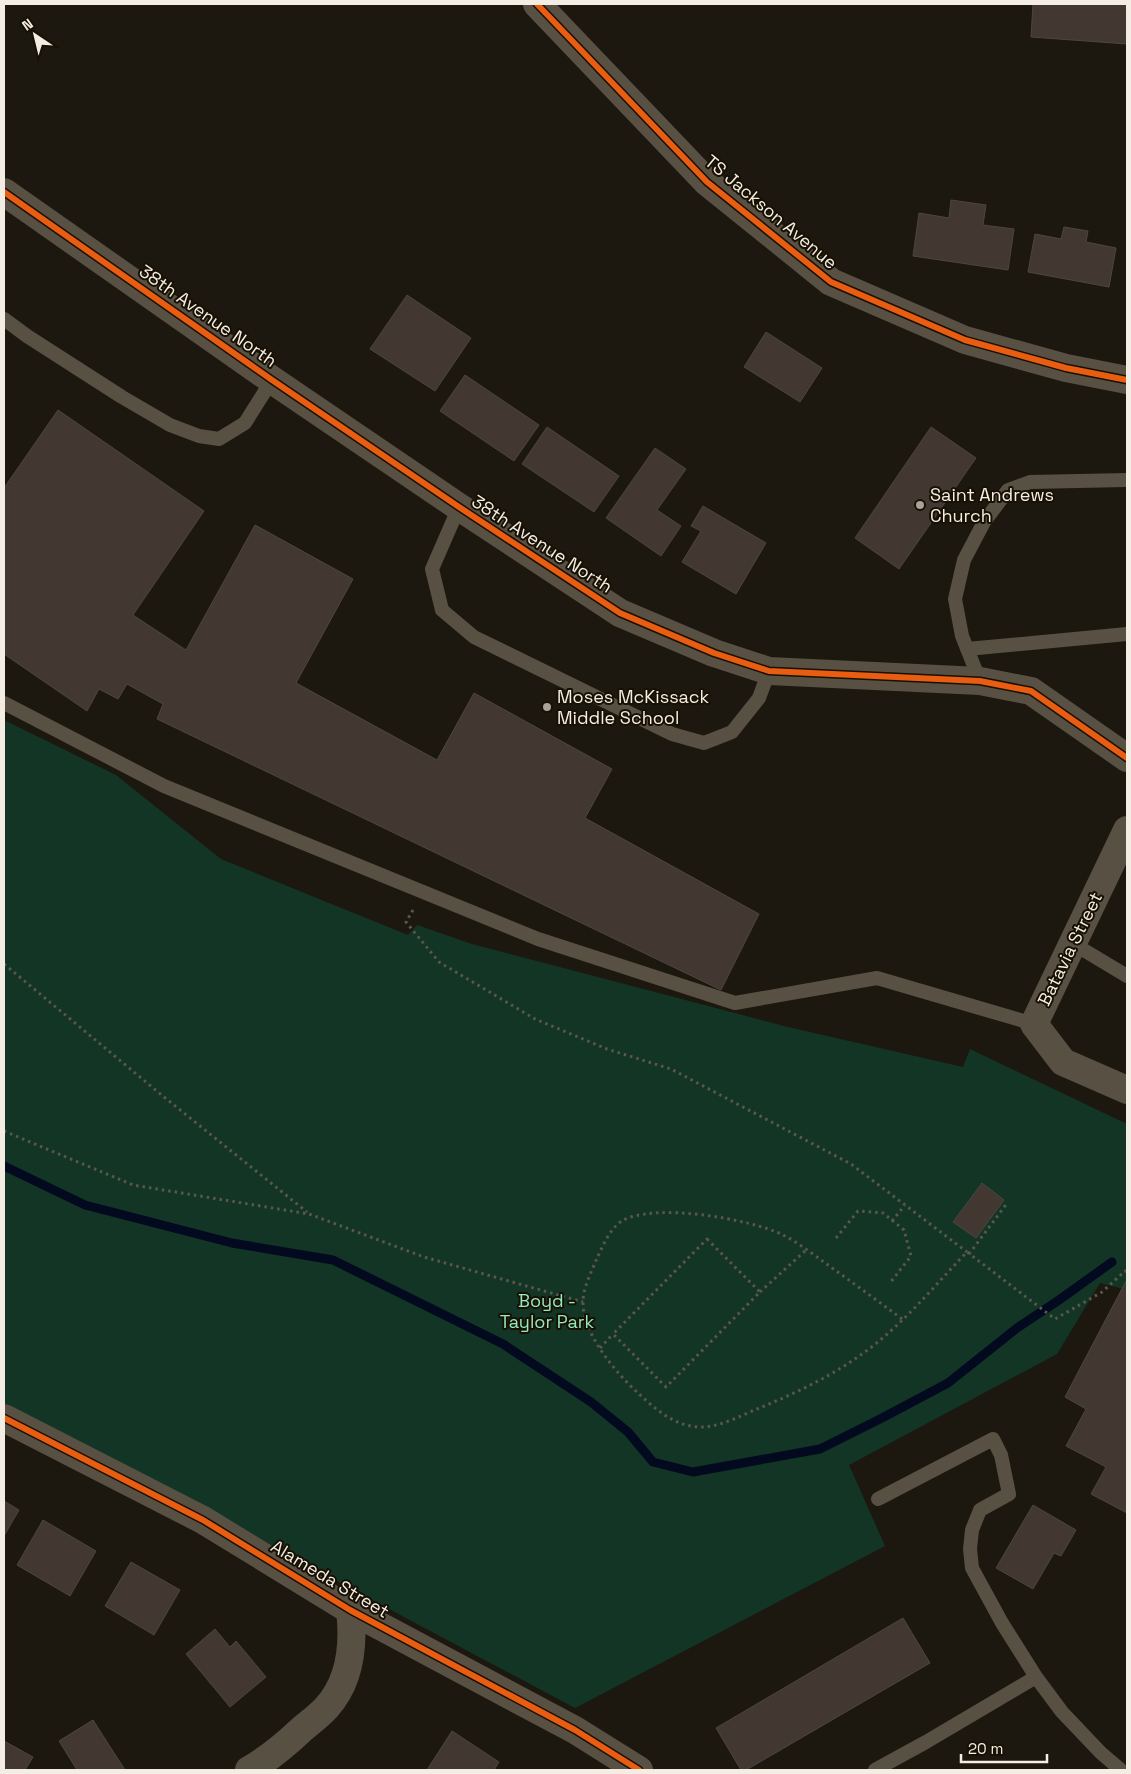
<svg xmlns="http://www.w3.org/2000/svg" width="1131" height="1774" font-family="'Space Grotesk',sans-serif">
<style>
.green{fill:#123525}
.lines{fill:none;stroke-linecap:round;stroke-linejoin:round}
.stream{stroke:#030a1f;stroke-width:9}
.building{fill:#423831;stroke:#4b4641}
.path{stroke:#5c564d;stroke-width:3;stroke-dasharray:2.5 4;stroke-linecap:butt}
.lane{stroke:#575043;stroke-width:14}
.street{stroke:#575043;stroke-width:28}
.cycleway-casing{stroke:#181003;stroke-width:9}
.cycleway{stroke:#e95d12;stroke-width:6}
.poi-dot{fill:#a8a299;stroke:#181003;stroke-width:2}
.labels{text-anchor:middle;stroke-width:4;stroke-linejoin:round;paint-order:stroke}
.street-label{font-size:18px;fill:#f3ede3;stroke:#181003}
.poi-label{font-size:18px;fill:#f3ede3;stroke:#181003;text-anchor:start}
.park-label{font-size:18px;fill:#93e9c0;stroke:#181003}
</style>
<rect width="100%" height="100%" fill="#1c180f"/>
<path class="green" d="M4,720L116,775L221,859L408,935L417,925L472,944L655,992L788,1027L963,1067L970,1049L1127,1124V1290L1100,1283L1057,1354L849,1465L885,1546L575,1708L4,1404Z"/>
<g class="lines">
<path class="stream" d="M4,1166L85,1205L232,1243L333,1260L503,1344L591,1402L628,1432L653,1462L693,1472L820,1449L882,1418L948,1383L1017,1328L1059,1300L1112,1262"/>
</g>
<path class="building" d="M1033,4H1127V44L1031,37Z
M951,200L986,205L983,225L1014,229L1008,270L913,256L919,213L949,218Z
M1064,227L1088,231L1086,242L1116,248L1109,287L1028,272L1035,234L1061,239Z
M407,295L471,338L435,391L370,349Z
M766,332L822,368L800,402L744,367Z
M465,375L539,425L514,461L440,411Z
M58,410L204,511L133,615L186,650L255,525L353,579L296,683L437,760L474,693L612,769L585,818L759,914L721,990L157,719L163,704L127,684L118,699L99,689L87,711L4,654V488Z
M547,427L619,476L594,512L522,464Z
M931,427L976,458L899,569L855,538Z
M655,448L686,469L657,510L681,526L661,556L606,518Z
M703,506L766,543L736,594L682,562L701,531L691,526Z
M982,1183L1004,1200L976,1238L953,1222Z
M1126,1281H1127V1513L1091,1494L1106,1467L1066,1446L1086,1409L1065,1397Z
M4,1501L19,1510L4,1536Z
M1033,1505L1076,1530L1061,1556L1054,1553L1033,1589L996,1568Z
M43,1520L96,1551L70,1596L17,1565Z
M131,1562L180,1590L154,1635L105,1606Z
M903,1618L930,1663L746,1770H741L716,1728Z
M215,1629L230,1647L236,1641L266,1677L230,1707L186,1654Z
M93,1720L125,1770H77L59,1741Z
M452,1731L499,1762L494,1770H427Z
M4,1741L33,1757L25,1770H4Z"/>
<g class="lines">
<path class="path" d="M413,910L406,922L439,962L535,1019L607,1049L671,1069L851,1164L967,1252
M4,964L164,1097L307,1212
M4,1131L133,1185L309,1214L424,1257L583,1302
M892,1221L905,1205
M836,1238L858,1211L883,1213L904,1230L911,1256L890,1283
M707,1239L760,1292L666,1387L613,1334Z
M969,1254L1008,1202
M760,1292L806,1250
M902,1319C878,1301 853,1283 828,1265C814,1255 799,1243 783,1235C751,1219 653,1202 622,1221C610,1228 603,1246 597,1258C592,1271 583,1287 583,1302C582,1333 616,1373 638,1393C656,1410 676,1427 701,1427C720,1427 740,1416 757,1409C794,1394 830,1377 862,1354C902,1326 934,1286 967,1252L1055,1319L1102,1292L1125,1271L1127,1272
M600,1348L613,1334"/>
<path class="lane" d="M4,319L27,336L122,397L170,425L199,436L219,439L245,423L272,380
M459,507L432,569L442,610L474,637L672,734L704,743L732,732L759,698L769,671
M967,649L1127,634
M980,681L962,636L955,599L964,560L984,522L1008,490L1030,482L1127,480
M4,703L164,786L538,939L735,1003L877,978L1034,1024
M1072,943L1127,976
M878,1499L993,1439L1001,1455L1009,1494L980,1510L972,1530L970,1549L972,1568L1002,1623L1036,1677
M875,1770L926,1742L1036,1677L1062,1712L1101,1753L1121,1770"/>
<path class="street" d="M537,4L707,182L831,282L965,340L1066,368L1127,380
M4,192L272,380L459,507L620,613L714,653L769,671L980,681L1031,691L1127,758
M1127,830L1034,1024L1063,1062L1127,1090
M4,1418L203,1520L350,1610L575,1730L639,1770
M249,1770C270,1758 284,1746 301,1730C309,1723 319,1716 327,1707C351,1680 354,1644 350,1610"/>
<defs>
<path id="cycleway" d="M537,4L707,182L831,282L965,340L1066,368L1127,380
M4,192L272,380L459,507L620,613L714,653L769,671L980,681L1031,691L1127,758
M4,1418L203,1520L350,1610L575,1730L639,1770"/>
</defs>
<use href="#cycleway" class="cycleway-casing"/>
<use href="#cycleway" class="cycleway"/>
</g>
<g class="poi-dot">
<circle cx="920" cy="505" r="5"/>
<circle cx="547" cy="707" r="5"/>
</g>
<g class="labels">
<g class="street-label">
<text transform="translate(771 212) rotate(40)" y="6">TS Jackson Avenue</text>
<text transform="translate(208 316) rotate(35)" y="6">38th Avenue North</text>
<text transform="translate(542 544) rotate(33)" y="6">38th Avenue North</text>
<text transform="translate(1070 949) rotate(-64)" y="6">Batavia Street</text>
<text transform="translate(330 1579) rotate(31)" y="6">Alameda Street</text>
</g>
<g class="poi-label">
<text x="930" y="501">Saint Andrews<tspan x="930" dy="21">Church</tspan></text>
<text x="557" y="703">Moses McKissack<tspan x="557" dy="21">Middle School</tspan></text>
</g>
<g class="park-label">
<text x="547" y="1307">Boyd -<tspan x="547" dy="21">Taylor Park</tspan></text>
</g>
</g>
<rect width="1131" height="1774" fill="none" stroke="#f3ede3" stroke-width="10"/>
<g transform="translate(35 35) rotate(325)" stroke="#181003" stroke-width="4" paint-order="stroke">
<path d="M0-4L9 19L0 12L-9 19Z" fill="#f3ede3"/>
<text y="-8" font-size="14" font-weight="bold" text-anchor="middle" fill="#f3ede3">N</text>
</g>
<path d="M961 1754v8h86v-8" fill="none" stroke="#f3ede3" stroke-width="2.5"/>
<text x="968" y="1754" font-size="15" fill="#f3ede3" stroke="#181003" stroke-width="4" paint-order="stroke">20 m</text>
</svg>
